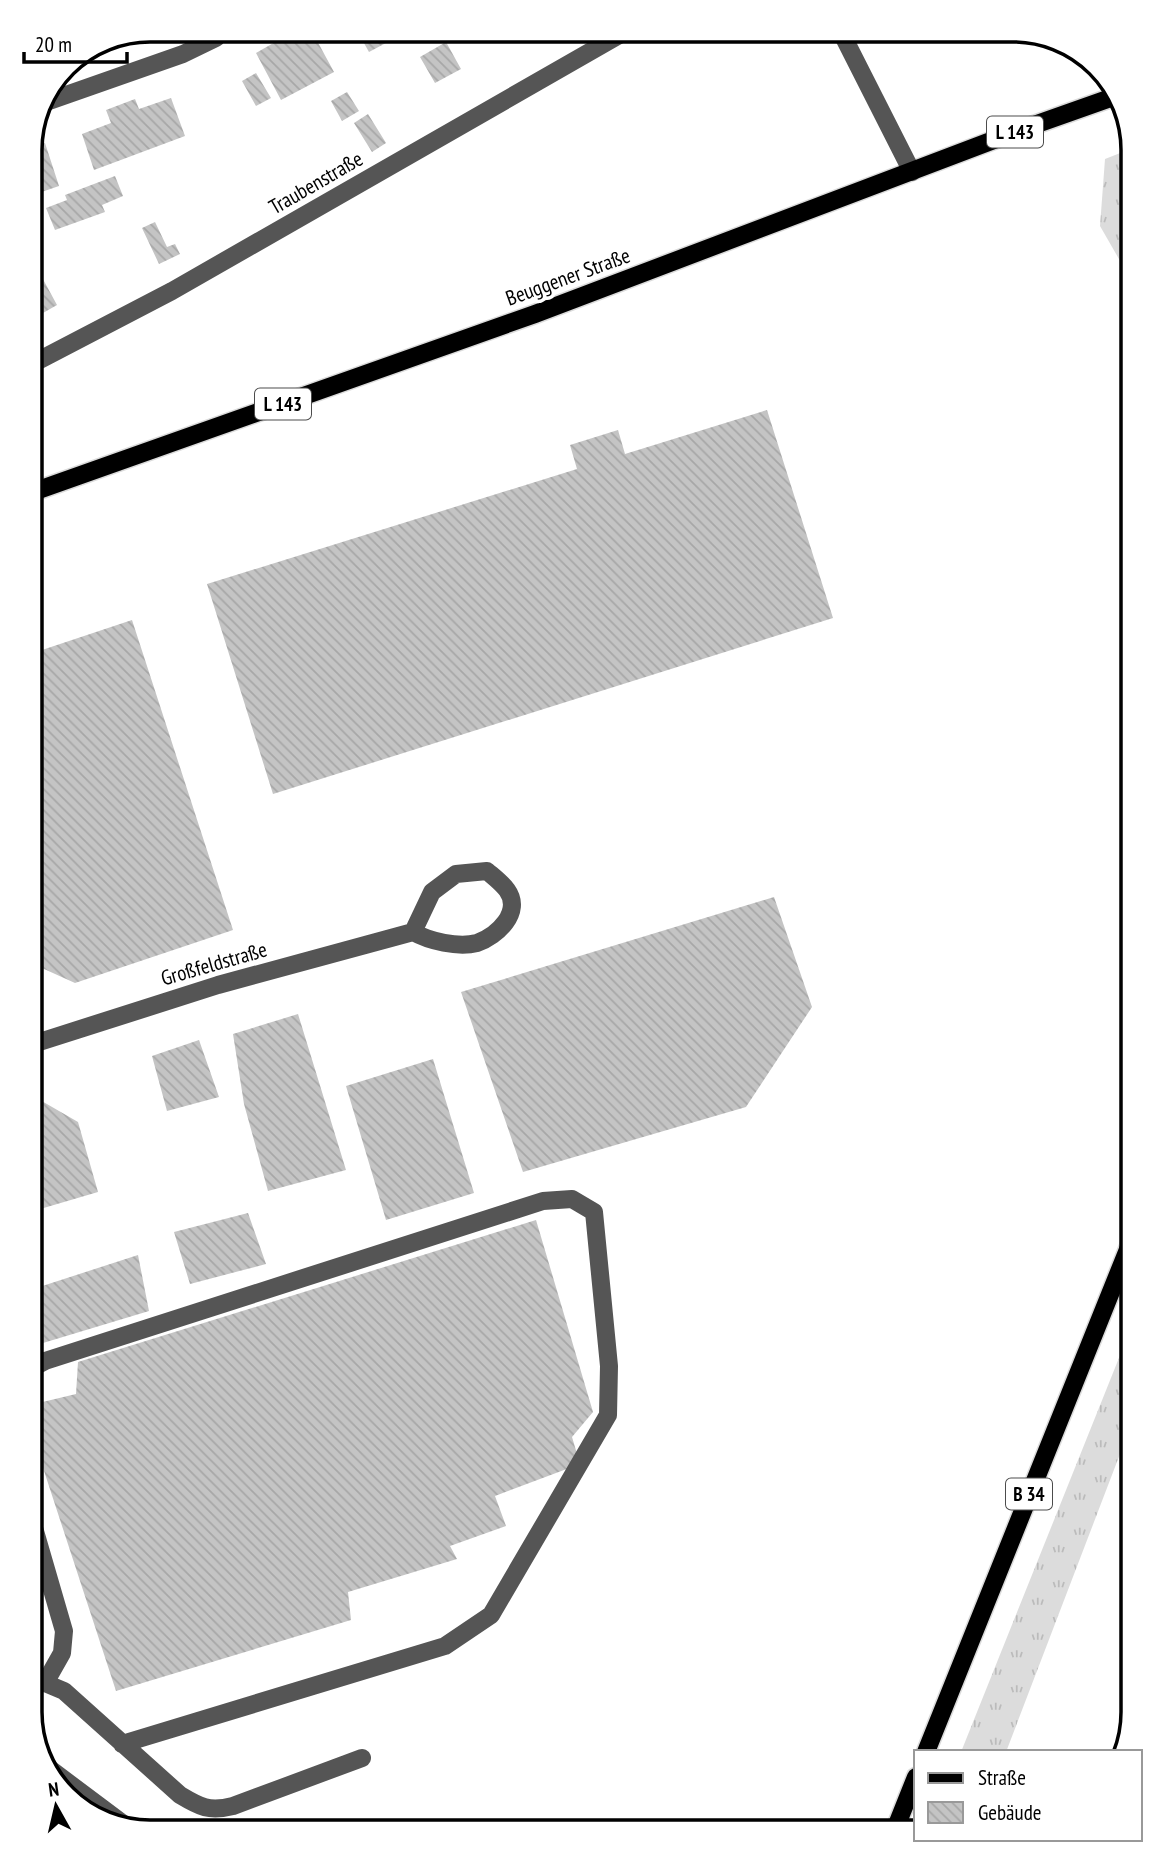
<svg xmlns="http://www.w3.org/2000/svg" width="1163" height="1862" font-family="'PT Sans Narrow',sans-serif">
<style>
.grass{fill:url(#grass-tufts)}
.building{fill:url(#building-back-hatch)}
.lines{fill:none;stroke-linecap:round;stroke-linejoin:round}
.major-casing{stroke:#dbdbdb;stroke-width:21}
.minor{stroke:#555;stroke-width:18}
.major{stroke:#000;stroke-width:18}
.labels{text-anchor:middle;stroke-width:7;stroke-linejoin:round;paint-order:stroke}
.shield{fill:#fff;stroke:#4c4c4c;stroke-width:2}
.shield-label{font-size:19px;font-weight:bold;fill:#000}
.street-label{font-size:21px;fill:#000;stroke:#fff}
.rim{fill:none;stroke:#000;stroke-width:3.5}
</style>
<defs>
<pattern id="grass-tufts" width="24" height="20" patternUnits="userSpaceOnUse" patternTransform="scale(1.75)"><rect width="24" height="20" fill="#dcdcdc"/><path d="M3 7l-1-3M5 7V3M7 7l1-3M15 17l-1-3M17 17v-4M19 17l1-3" fill="none" stroke="#bbb"/></pattern>
<pattern id="building-back-hatch" width="6" height="6" patternUnits="userSpaceOnUse" patternTransform="scale(1.75)"><rect width="6" height="6" fill="#c4c4c4"/><path d="M-1 5l2 2M0 0l6 6M5-1l2 2" fill="none" stroke="#a7a7a7"/></pattern>
</defs>
<rect width="100%" height="100%" fill="#fff"/>
<path class="grass" d="M1133,148V277L1123,266L1100,226L1105,159Z
M1133,1323V1420L1006,1752H961Z"/>
<path class="building" d="M360,36H399L369,52Z
M284,37H315L334,72L281,100L256,53Z
M104,39H107L110,46L78,58Z
M446,42L461,69L435,83L420,57Z
M256,73L271,98L256,106L242,81Z
M347,92L359,111L342,121L331,101Z
M171,98L185,136L94,170L82,134L111,123L106,110L135,99L139,109Z
M368,114L386,143L372,152L354,123Z
M45,143L59,186L30,196V148Z
M115,176L123,196L102,205L105,212L55,230L46,208L67,200L65,195Z
M155,222L167,247L175,244L180,254L159,264L142,228Z
M38,270L57,305L43,313L30,289V274Z
M767,410L833,618L273,794L207,584L577,469L570,445L618,430L625,454Z
M132,620L233,930L75,983L33,964L30,955V654Z
M774,897L812,1007L746,1107L523,1172L461,992Z
M298,1014L346,1170L268,1191L244,1104L233,1034Z
M199,1040L219,1097L167,1111L152,1056Z
M433,1059L474,1193L386,1220L346,1086Z
M40,1100L78,1122L98,1192L30,1212V1104Z
M248,1213L266,1264L190,1284L174,1232Z
M536,1220L593,1412L572,1437L580,1464L495,1496L506,1526L450,1546L457,1559L348,1592L351,1620L116,1691L30,1428V1405L76,1394L78,1362Z
M138,1255L149,1311L43,1343L30,1313V1290Z"/>
<g class="lines">
<defs>
<path id="major" d="M30,493L535,314L1020,130L1119,95
M926,1752L1133,1237
M894,1832L916,1777"/>
</defs>
<use href="#major" class="major-casing"/>
<path class="minor" d="M841,32L912,172
M49,101L183,54L216,38
M30,365L172,291L621,34
M30,1045L218,985L413,932C429,941 458,948 477,943C497,936 523,912 507,890C502,883 494,877 487,871L456,874L432,892L413,932
M30,1369L45,1361L543,1201L572,1199L594,1212L609,1366L608,1415L491,1615L445,1646L122,1744
M30,1514L64,1631L62,1653L45,1683
M30,1684L45,1683L64,1691L180,1795C200,1807 209,1812 233,1806L362,1758
M42,1763L126,1826"/>
<use href="#major" class="major"/>
</g>
<g class="labels">
<g class="shield">
<rect x="987" y="116.5" width="56" height="31" rx="5"/>
<rect x="255" y="388.5" width="56" height="31" rx="5"/>
<rect x="1006" y="1478.5" width="46" height="31" rx="5"/>
</g>
<g class="shield-label">
<text x="1015" y="139">L 143</text>
<text x="283" y="411">L 143</text>
<text x="1029" y="1501">B 34</text>
</g>
<g class="street-label">
<text transform="translate(316 183) rotate(-30)" y="7">Traubenstraße</text>
<text transform="translate(568 277) rotate(-20)" y="7">Beuggener Straße</text>
<text transform="translate(214 964) rotate(-16)" y="7">Großfeldstraße</text>
</g>
</g>
<path d="M0 0H1163V1862H0ZM150 42H1013A108 108 0 0 1 1121 150V1712A108 108 0 0 1 1013 1820H150A108 108 0 0 1 42 1712V150A108 108 0 0 1 150 42Z" fill="#fff" fill-rule="evenodd"/>
<path class="rim" d="M150 42H1013A108 108 0 0 1 1121 150V1712A108 108 0 0 1 1013 1820H150A108 108 0 0 1 42 1712V150A108 108 0 0 1 150 42Z"/>
<rect x="914" y="1750" width="228" height="91" fill="#ffffff" stroke="#999999" stroke-width="2"/>
<rect x="928" y="1773" width="35" height="10" fill="#000000" stroke="#999999" stroke-width="2"/>
<text x="978" y="1785" font-size="21" fill="#000000">Straße</text>
<rect x="928" y="1802" width="35" height="21" fill="url(#building-back-hatch)" stroke="#999999" stroke-width="2"/>
<text x="978" y="1820" font-size="21" fill="#000000">Gebäude</text>
<g transform="translate(56 1806) rotate(352)" stroke="#ffffff" stroke-width="5" paint-order="stroke">
<path d="M0-5L12 26L0 18L-12 26Z" fill="#000000"/>
<text y="-10" font-size="19" font-weight="bold" text-anchor="middle" fill="#000000">N</text>
</g>
<path d="M24 52v10h103v-10" fill="none" stroke="#000000" stroke-width="3.5"/>
<text x="35" y="52" font-size="21" fill="#000000" stroke="#ffffff" stroke-width="5" paint-order="stroke">20 m</text>
</svg>
